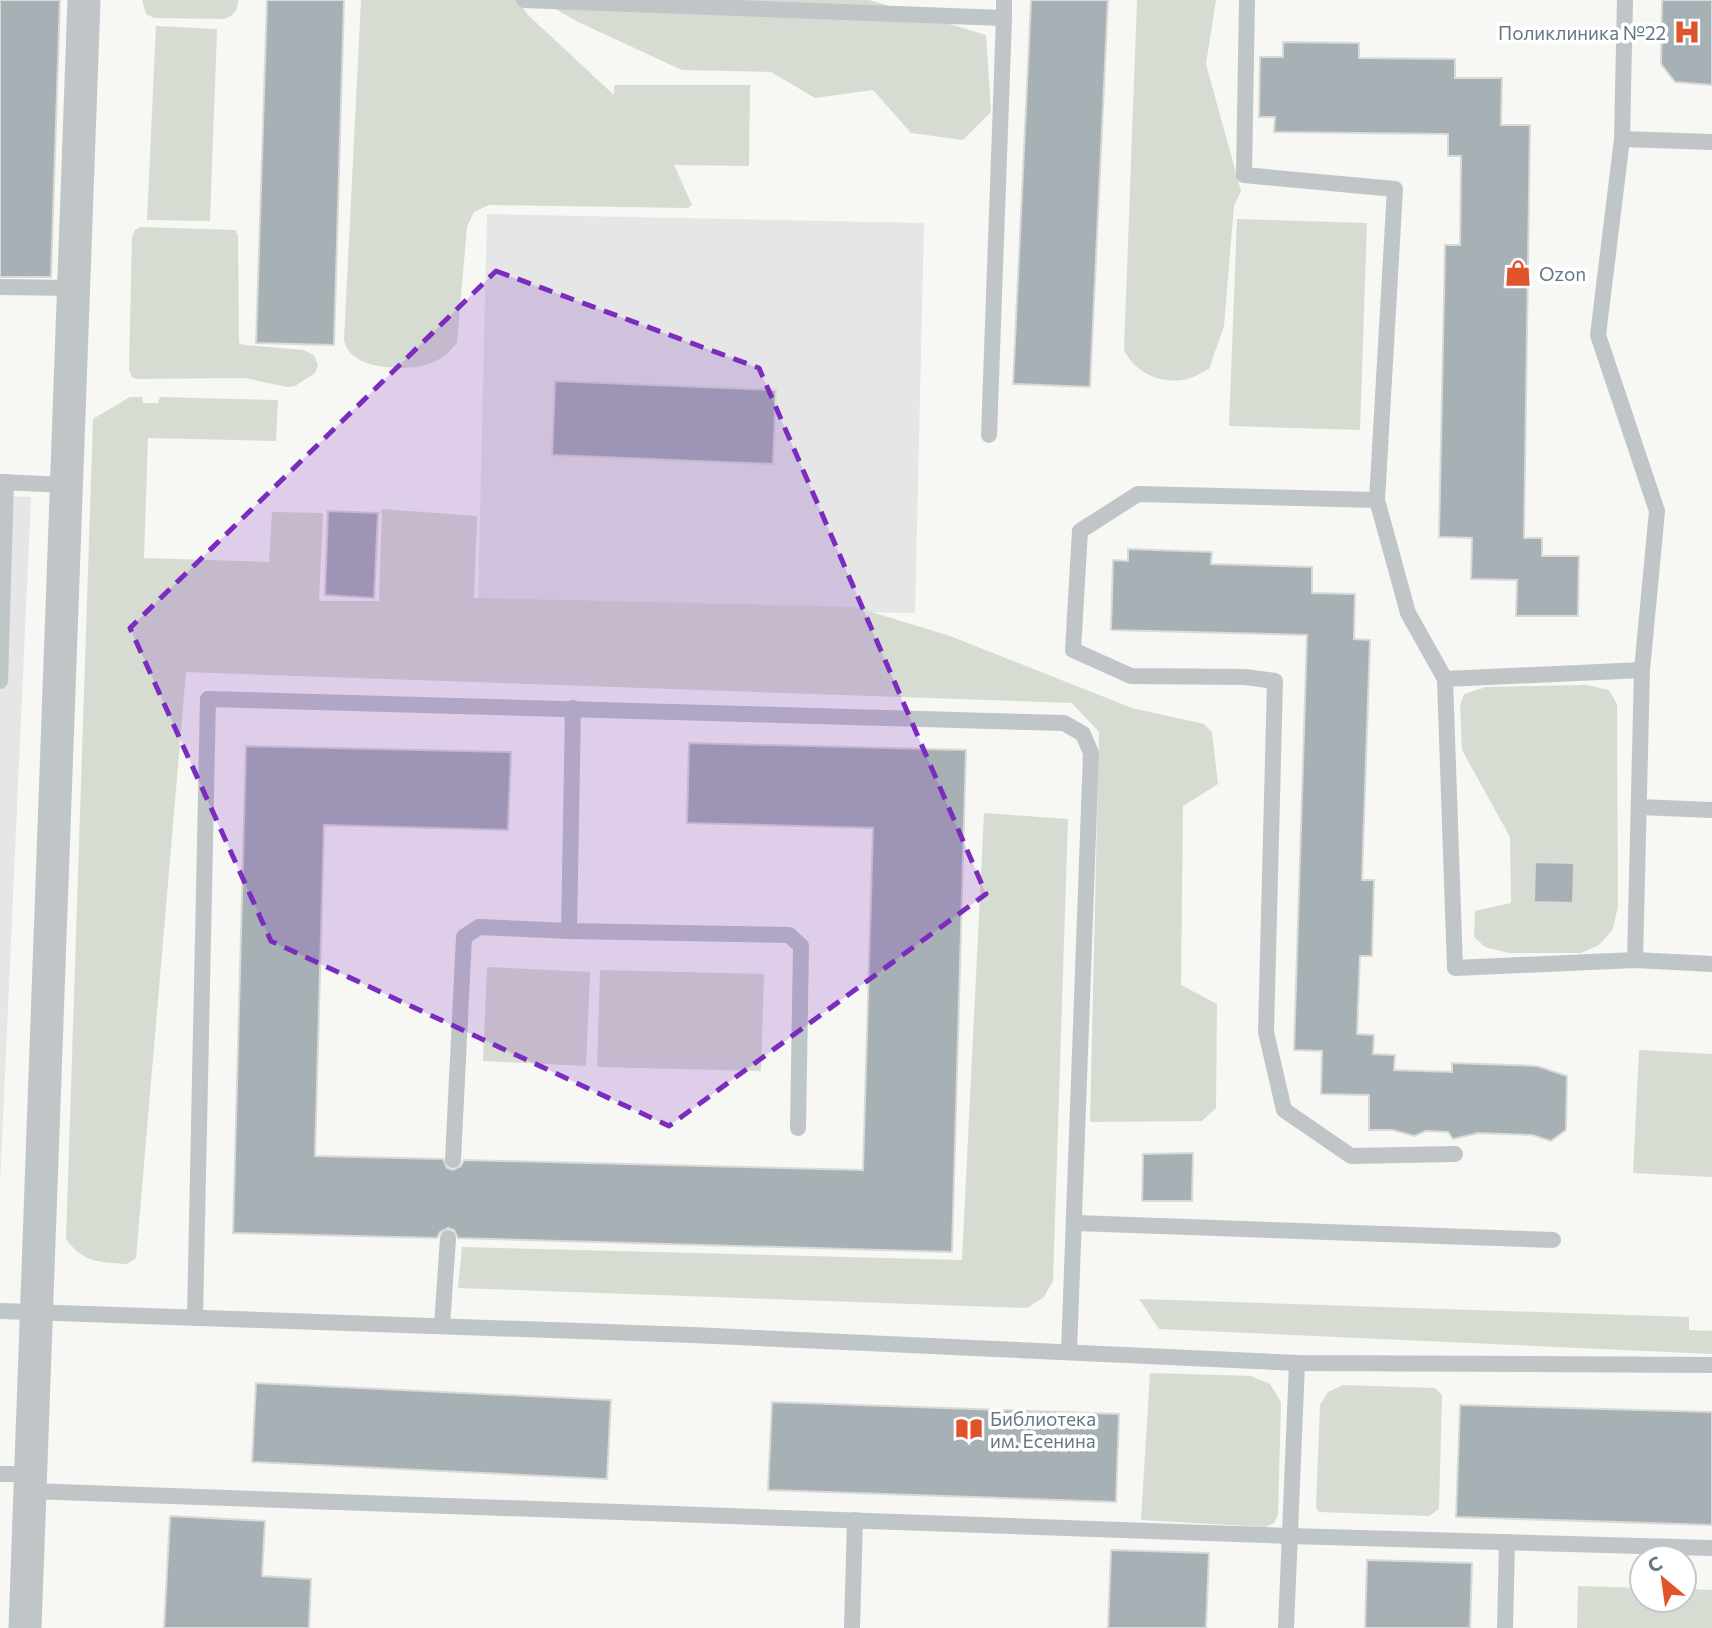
<svg xmlns="http://www.w3.org/2000/svg" width="1712" height="1628" viewBox="0 0 1712 1628" font-family="Commissioner,sans-serif">
	<style>
		.built { fill: #e5e6e5 }
		.green { fill: #d7dcd3 }
		.building { fill: #a7b0b5; stroke: #d9d9d7; stroke-width: 2 }
		.lines { fill: none; stroke-linecap: round; stroke-linejoin: round }
		.service { stroke: #c0c5c8; stroke-width: 16 }
		.minor { stroke: #c0c5c8; stroke-width: 33 }
		.marked { fill: #7b2cbf; fill-opacity: 0.2; stroke: #7b2cbf; stroke-width: 5; stroke-dasharray: 14 9; stroke-linejoin: round }
		.labels { text-anchor: middle; dominant-baseline: central; stroke-width: 7; stroke-linejoin: round; paint-order: stroke }
		.poi-label { font-size: 19px; fill: #667885; stroke: #fff; text-anchor: start }
	</style>
	<rect width="100%" height="100%" fill="#f7f7f4"/>
	<!-- built -->
	<g class="built">
		<path d="M 487,214 L 924,223 L 915,613 L 478,605 Z"/>
		<path d="M 0,496 L 31,497 L 0,1184 Z"/>
	</g>
	<!-- green -->
	<g class="green">
		<path d="M 142,0 L 238,0 C 238,11 234,15 224,19 L 154,18 L 146,14 Z"/>
		<path d="M 361,0 L 517,0 L 528,15 L 614,95 L 614,85 L 750,85 L 749,166 L 674,165 L 692,205 L 688,208 L 489,205 L 474,212 L 467,227 L 457,343 C 451,350 444,357 436,361 C 416,372 362,371 348,350 C 346,347 345,343 344,340 Z"/>
		<path d="M 540,0 L 869,0 L 986,35 L 991,112 L 963,140 L 911,133 L 873,90 L 815,98 L 771,72 L 682,70 L 578,22 Z"/>
		<path d="M 1137,0 L 1216,0 L 1206,64 L 1241,191 L 1234,206 L 1224,326 L 1209,369 C 1202,372 1195,377 1187,379 C 1162,385 1135,373 1124,350 Z"/>
		<path d="M 156,26 L 217,29 L 210,221 L 147,220 Z"/>
		<path d="M 1237,219 L 1367,223 L 1360,430 L 1229,426 Z"/>
		<path d="M 141,227 L 235,230 L 238,235 L 239,343 L 244,345 L 303,350 L 314,355 L 318,365 L 315,373 L 295,386 L 287,387 L 245,378 L 137,379 L 132,377 L 129,370 L 132,237 L 135,230 Z"/>
		<path d="M 130,397 L 142,397 L 143,403 L 158,403 L 160,397 L 278,400 L 276,441 L 148,438 L 144,558 L 269,562 L 272,512 L 323,513 L 319,601 L 379,601 L 382,509 L 477,516 L 474,598 L 855,607 L 950,636 L 1132,708 L 1204,724 L 1212,732 L 1218,784 L 1183,806 L 1181,985 L 1217,1004 L 1216,1108 L 1202,1121 L 1090,1122 L 1099,732 L 1072,703 L 186,672 L 136,1258 L 127,1264 C 98,1262 84,1263 66,1239 L 93,419 Z"/>
		<path d="M 1586,685 L 1609,690 L 1617,704 L 1618,906 L 1613,929 L 1599,945 L 1581,953 L 1509,953 L 1485,947 L 1474,937 L 1475,911 L 1511,903 L 1510,837 L 1462,750 L 1460,705 L 1464,694 L 1486,687 Z"/>
		<path d="M 984,813 L 1068,819 L 1053,1281 L 1044,1297 L 1027,1308 L 458,1288 L 462,1247 L 962,1260 Z"/>
		<path d="M 487,967 L 590,972 L 586,1066 L 483,1061 Z"/>
		<path d="M 600,970 L 764,974 L 761,1071 L 597,1067 Z"/>
		<path d="M 1639,1050 L 1712,1054 L 1712,1177 L 1633,1173 Z"/>
		<path d="M 1139,1299 L 1689,1317 L 1689,1330 L 1712,1331 L 1712,1354 L 1159,1329 Z"/>
		<path d="M 1150,1373 L 1251,1376 L 1270,1384 L 1281,1402 L 1278,1515 L 1274,1523 L 1265,1527 L 1141,1520 Z"/>
		<path d="M 1343,1385 L 1435,1388 L 1442,1395 L 1439,1509 L 1429,1516 L 1319,1512 L 1316,1507 L 1320,1405 L 1328,1392 Z"/>
		<path d="M 1578,1586 L 1642,1588 L 1642,1600 L 1684,1600 L 1684,1589 L 1712,1590 L 1712,1628 L 1577,1628 Z"/>
	</g>
	<!-- building -->
	<g class="building">
		<path d="M 0,0 L 60,0 L 51,277 L 0,277 Z"/>
		<path d="M 267,0 L 344,0 L 334,345 L 256,343 Z"/>
		<path d="M 1031,0 L 1108,0 L 1090,387 L 1013,384 Z"/>
		<path d="M 1662,0 L 1712,0 L 1712,85 L 1675,82 L 1661,64 Z"/>
		<path d="M 1283,42 L 1359,43 L 1359,58 L 1455,59 L 1455,78 L 1502,78 L 1501,125 L 1530,125 L 1524,538 L 1542,538 L 1542,556 L 1579,556 L 1578,616 L 1516,616 L 1517,580 L 1471,579 L 1472,538 L 1439,537 L 1445,245 L 1460,245 L 1461,156 L 1448,156 L 1448,134 L 1274,132 L 1275,117 L 1259,117 L 1260,57 L 1283,57 Z"/>
		<path d="M 555,381 L 776,390 L 773,464 L 552,455 Z"/>
		<path d="M 328,511 L 378,513 L 374,598 L 325,595 Z"/>
		<path d="M 1128,549 L 1212,552 L 1211,564 L 1312,567 L 1312,593 L 1355,594 L 1354,639 L 1370,640 L 1362,880 L 1374,880 L 1372,956 L 1360,956 L 1357,1034 L 1374,1035 L 1373,1054 L 1395,1055 L 1394,1070 L 1452,1072 L 1452,1063 L 1537,1066 L 1567,1076 L 1566,1130 L 1551,1141 L 1532,1135 L 1478,1133 L 1453,1139 L 1448,1132 L 1426,1131 L 1414,1136 L 1393,1130 L 1369,1130 L 1369,1095 L 1321,1094 L 1322,1051 L 1294,1050 L 1307,635 L 1111,630 L 1113,560 L 1128,561 Z"/>
		<path d="M 689,743 L 966,750 L 952,1252 L 458,1238 L 454,1230 L 448,1228 L 440,1232 L 437,1238 L 233,1233 L 246,746 L 511,752 L 508,830 L 324,825 L 315,1156 L 443,1159 L 447,1168 L 453,1170 L 461,1166 L 464,1160 L 863,1170 L 873,828 L 687,823 Z"/>
		<path d="M 1535,862 L 1574,863 L 1573,903 L 1534,902 Z"/>
		<path d="M 1193,1153 L 1192,1201 L 1142,1201 L 1143,1154 Z"/>
		<path d="M 256,1383 L 611,1400 L 607,1479 L 252,1462 Z"/>
		<path d="M 772,1402 L 1119,1414 L 1116,1502 L 768,1490 Z"/>
		<path d="M 1460,1405 L 1712,1412 L 1712,1525 L 1456,1517 Z"/>
		<path d="M 170,1516 L 265,1521 L 262,1576 L 311,1579 L 309,1628 L 164,1628 Z"/>
		<path d="M 1111,1550 L 1209,1553 L 1206,1628 L 1108,1628 Z"/>
		<path d="M 1367,1560 L 1472,1563 L 1470,1628 L 1365,1628 Z"/>
	</g>
	<g class="lines">
		<!-- service -->
		<g class="service">
			<path d="M 524,0 L 1004,18 L 989,435"/>
			<path d="M 1247,0 L 1244,175 L 1395,189 L 1377,500 L 1408,613 L 1445,679"/>
			<path d="M 1625,0 L 1622,139 L 1598,335 L 1657,511 L 1642,670 L 1635,960"/>
			<path d="M 1004,18 L 1004,0"/>
			<path d="M 1622,139 L 1712,142"/>
			<path d="M 0,287 L 73,288"/>
			<path d="M 0,482 L 66,485"/>
			<path d="M 1377,500 L 1138,494 L 1080,531 L 1073,650 L 1131,676 L 1245,677 L 1275,681 L 1266,1032 L 1284,1110 L 1351,1156 L 1455,1154"/>
			<path d="M 1642,670 L 1445,679 L 1455,968 L 1635,960 L 1712,964"/>
			<path d="M 0,681 L 6,482"/>
			<path d="M 1639,807 L 1712,810"/>
			<path d="M 569,931 L 573,708"/>
			<path d="M 453,1160 L 464,937 L 479,927 L 569,931 L 789,935 L 801,946 L 798,1128"/>
			<path d="M 1076,1223 L 1553,1240"/>
			<path d="M 0,1311 L 692,1335 L 1297,1363 L 1712,1365"/>
			<path d="M 195,1318 L 208,699 L 1064,723 L 1083,734 L 1091,753 L 1069,1352"/>
			<path d="M 442,1326 L 448,1238"/>
			<path d="M 0,1474 L 31,1474"/>
			<path d="M 30,1491 L 1290,1536 L 1712,1548"/>
			<path d="M 852,1628 L 855,1520"/>
			<path d="M 1286,1628 L 1297,1363"/>
			<path d="M 1505,1628 L 1507,1542"/>
		</g>
		<!-- minor -->
		<path class="minor" d="M 25,1628 L 84,0"/>
	</g>
	<!-- marked area -->
	<path class="marked" d="M 496,271 L 759,368 L 986,894 L 669,1126 L 271,941 L 130,628 Z"/>
	<!-- icons -->
	<defs>
		<symbol id="hospital-bare" viewBox="-9 -9 18 18"><path d="M-5-5h3v3.5h4V-5h3V5h-3V1.5h-4V5h-3Z" fill="#e1532a" stroke="#fff" stroke-width="2.5" paint-order="stroke"/></symbol>
		<symbol id="shop-bare" viewBox="-9 -9 18 18"><path d="M-5-2.5h2.3a2.7 3.5 0 0 1 5.4 0H5L5.5 6h-11ZM-1.5-2.5h3a1.5 2.3 0 0 0-3 0Z" fill="#e1532a" stroke="#fff" stroke-width="2.5" paint-order="stroke"/></symbol>
		<symbol id="library-bare" viewBox="-9 -9 18 18"><path d="M-6-4Q-3-5.5-.7-3.5V5Q-3 3-6 4ZM6-4Q3-5.5 .7-3.5V5Q3 3 6 4Z" fill="#e1532a" stroke="#fff" stroke-width="2.5" paint-order="stroke"/></symbol>
	</defs>
	<g fill-rule="evenodd">
		<use href="#hospital-bare" x="1668" y="13" width="38" height="38"/>
		<use href="#shop-bare" x="1499" y="254" width="38" height="38"/>
		<use href="#library-bare" x="950" y="1410" width="38" height="38"/>
	</g>
	<g class="labels">
		<!-- poi labels -->
		<g class="poi-label">
			<text x="1666" y="32" text-anchor="end">Поликлиника №22</text>
			<text x="1539" y="273">Ozon</text>
			<text x="990" y="1418">Библиотека<tspan x="990" dy="22">им. Есенина</tspan></text>
		</g>
	</g>
	<!-- north arrow -->
	<g transform="translate(1663 1579) rotate(331)"><circle r="33" fill="#ffffff" stroke="#c2c9ce" stroke-width="2"/>
	<path d="M0-5L12 26L0 18L-12 26Z" fill="#e1532a"/>
	<text y="-10" font-size="19" font-weight="bold" text-anchor="middle" fill="#667885">С</text>
	</g>
</svg>
